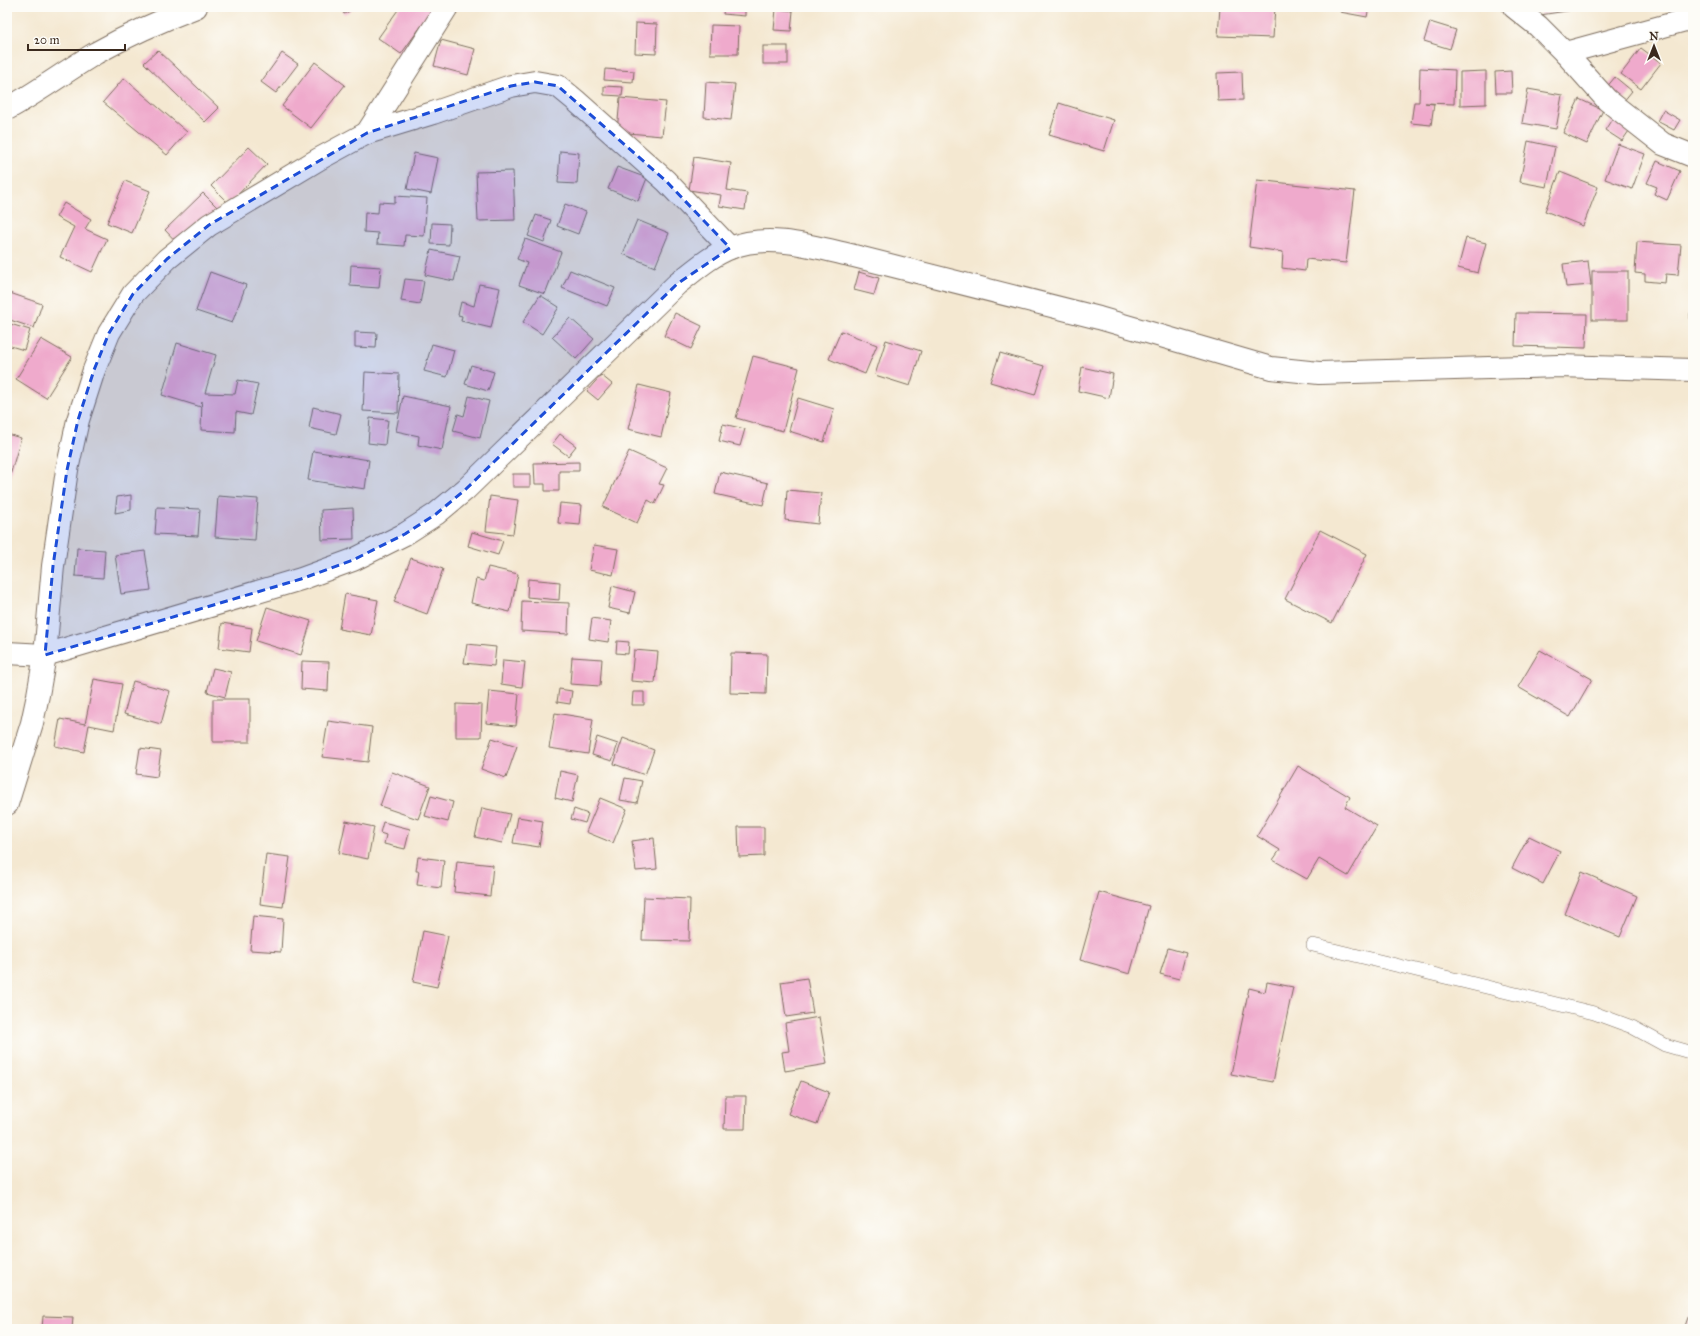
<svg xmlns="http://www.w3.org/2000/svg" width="1700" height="1336" viewBox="0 0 1700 1336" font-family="'IM FELL Great Primer',serif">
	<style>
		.building { fill: #efaacc }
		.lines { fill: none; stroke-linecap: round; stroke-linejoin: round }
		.service-casing { stroke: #7c6c5d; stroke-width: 14 }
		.minor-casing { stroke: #7c6c5d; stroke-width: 24 }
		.service { stroke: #fff; stroke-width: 13 }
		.minor { stroke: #fff; stroke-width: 22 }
		.marked { fill: #1d4ed8; fill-opacity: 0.2; stroke: #1d4ed8; stroke-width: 3; stroke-dasharray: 8 5; stroke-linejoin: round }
	</style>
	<rect width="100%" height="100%" fill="#fdfcf7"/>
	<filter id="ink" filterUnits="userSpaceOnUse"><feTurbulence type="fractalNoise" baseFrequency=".025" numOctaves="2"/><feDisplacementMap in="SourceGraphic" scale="8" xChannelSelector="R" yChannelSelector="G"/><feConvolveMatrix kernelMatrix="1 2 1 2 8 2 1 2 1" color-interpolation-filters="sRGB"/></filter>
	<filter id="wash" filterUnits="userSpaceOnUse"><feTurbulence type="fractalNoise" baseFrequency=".012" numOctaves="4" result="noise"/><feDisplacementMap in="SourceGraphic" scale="16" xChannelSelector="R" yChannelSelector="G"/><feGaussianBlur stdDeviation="0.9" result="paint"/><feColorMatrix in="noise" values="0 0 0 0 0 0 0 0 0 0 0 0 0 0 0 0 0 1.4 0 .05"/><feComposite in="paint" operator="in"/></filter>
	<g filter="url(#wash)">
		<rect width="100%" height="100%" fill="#f4e8d1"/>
		<g id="blocks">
			<!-- building -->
			<g class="building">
				<path d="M 340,7 L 357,7 L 344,14 Z"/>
				<path d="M 400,7 L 435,7 L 401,54 L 378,38 Z"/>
				<path d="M 724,7 L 745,7 L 745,16 L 723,14 Z"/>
				<path d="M 1220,7 L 1275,7 L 1273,38 L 1218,36 Z"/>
				<path d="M 1341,7 L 1369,7 L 1367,17 L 1340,12 Z"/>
				<path d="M 1539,7 L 1573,7 L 1573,10 L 1540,15 Z"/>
				<path d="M 776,9 L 793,11 L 791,31 L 774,30 Z"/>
				<path d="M 1430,22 L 1456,30 L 1450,49 L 1424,41 Z"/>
				<path d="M 636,23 L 657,24 L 656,54 L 635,53 Z"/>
				<path d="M 711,25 L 739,26 L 738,54 L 710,54 Z"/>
				<path d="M 441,40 L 475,49 L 468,75 L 434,66 Z"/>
				<rect x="763" y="46" width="25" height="18"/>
				<path d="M 1641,48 L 1661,63 L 1641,89 L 1621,74 Z"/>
				<path d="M 158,50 L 219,108 L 205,122 L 144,63 Z"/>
				<path d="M 282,53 L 298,64 L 276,93 L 261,82 Z"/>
				<path d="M 315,62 L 345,85 L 311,128 L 282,106 Z"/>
				<path d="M 1420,68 L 1455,70 L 1454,104 L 1425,103 L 1434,104 L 1431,125 L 1411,123 L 1414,102 L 1419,102 Z"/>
				<path d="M 605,69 L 634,71 L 633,82 L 604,80 Z"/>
				<path d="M 1486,71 L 1486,104 L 1460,105 L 1460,72 Z"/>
				<path d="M 1511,71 L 1512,93 L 1496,93 L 1495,72 Z"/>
				<path d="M 1242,72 L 1243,100 L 1218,101 L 1217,73 Z"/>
				<path d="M 1615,77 L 1632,91 L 1623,102 L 1606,88 Z"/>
				<path d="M 124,78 L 187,132 L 167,155 L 103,102 Z"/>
				<path d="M 706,82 L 735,84 L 731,120 L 704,117 Z"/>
				<path d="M 604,86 L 623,87 L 622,96 L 604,95 Z"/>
				<path d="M 1528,89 L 1562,95 L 1556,129 L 1522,123 Z"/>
				<path d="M 620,98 L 666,102 L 662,136 L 617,132 Z"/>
				<path d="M 1579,99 L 1603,110 L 1587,144 L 1563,133 Z"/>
				<path d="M 1059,103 L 1114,120 L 1104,151 L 1049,135 Z"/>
				<path d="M 1663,110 L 1680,120 L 1674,130 L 1657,121 Z"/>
				<path d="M 1614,116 L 1631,128 L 1622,141 L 1605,130 Z"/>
				<path d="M 1528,141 L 1555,147 L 1547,187 L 1520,182 Z"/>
				<path d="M 1618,144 L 1645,154 L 1632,189 L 1605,179 Z"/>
				<path d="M 249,147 L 267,164 L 229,204 L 211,186 Z"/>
				<path d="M 560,151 L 579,153 L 577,184 L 558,183 Z"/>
				<path d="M 414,153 L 438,158 L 431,194 L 407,189 Z"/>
				<path d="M 694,157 L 731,163 L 727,190 L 747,193 L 745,210 L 719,206 L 721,195 L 689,190 Z"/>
				<path d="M 1657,161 L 1680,171 L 1667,200 L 1654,194 L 1657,187 L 1647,183 Z"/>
				<path d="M 617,167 L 647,178 L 638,201 L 608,189 Z"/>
				<path d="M 513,171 L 515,220 L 478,221 L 476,172 Z"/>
				<path d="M 1560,172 L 1598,187 L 1583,226 L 1545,211 Z"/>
				<path d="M 1257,180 L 1355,191 L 1346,263 L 1306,259 L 1305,271 L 1282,268 L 1283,252 L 1249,247 Z"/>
				<path d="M 125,181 L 150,191 L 132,233 L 107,223 Z"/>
				<path d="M 203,193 L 221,211 L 182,248 L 165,230 Z"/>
				<path d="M 395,196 L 427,198 L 424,236 L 405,235 L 404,246 L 377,244 L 378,233 L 364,232 L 365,212 L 378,213 L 379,202 L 395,203 Z"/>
				<path d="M 64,203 L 91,219 L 85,229 L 107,239 L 92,272 L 60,257 L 74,227 L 56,217 Z"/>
				<path d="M 565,204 L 586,212 L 578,234 L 557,226 Z"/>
				<path d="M 536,215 L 551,220 L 544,242 L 528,236 Z"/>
				<path d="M 637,220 L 669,233 L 655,267 L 623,254 Z"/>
				<path d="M 432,223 L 450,224 L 449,245 L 431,244 Z"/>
				<path d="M 1466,238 L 1486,243 L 1478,273 L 1458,268 Z"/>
				<path d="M 525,239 L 561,252 L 545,294 L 519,285 L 527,263 L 517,259 Z"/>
				<path d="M 1637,242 L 1681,245 L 1678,275 L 1666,274 L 1665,283 L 1645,281 L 1645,274 L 1635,273 Z"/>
				<path d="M 431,250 L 460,256 L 454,281 L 425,275 Z"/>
				<path d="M 1588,261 L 1591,285 L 1566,287 L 1563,264 Z"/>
				<path d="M 351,265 L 381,267 L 379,288 L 350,286 Z"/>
				<path d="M 570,270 L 615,288 L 607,306 L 562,288 Z"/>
				<rect x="1592" y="271" width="36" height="49"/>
				<path d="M 210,272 L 246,285 L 232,323 L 196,311 Z"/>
				<path d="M 859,272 L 879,278 L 874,295 L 854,290 Z"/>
				<path d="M 405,279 L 424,281 L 420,304 L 401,301 Z"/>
				<path d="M 479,284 L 500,288 L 491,328 L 461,321 L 462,316 L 458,315 L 461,302 L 474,306 Z"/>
				<path d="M 7,292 L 42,304 L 34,328 L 7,319 Z"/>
				<path d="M 540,295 L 559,307 L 542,334 L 523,322 Z"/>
				<path d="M 675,313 L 702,326 L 691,349 L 664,336 Z"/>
				<path d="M 1516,313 L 1587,314 L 1586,348 L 1515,346 Z"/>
				<path d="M 1690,313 L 1693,313 L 1693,349 L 1691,349 Z"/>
				<path d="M 570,318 L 594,339 L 576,359 L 552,337 Z"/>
				<path d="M 7,323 L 30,330 L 24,350 L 7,345 Z"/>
				<path d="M 841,331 L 877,345 L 865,374 L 829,359 Z"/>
				<path d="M 355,332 L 377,333 L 376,348 L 355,347 Z"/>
				<path d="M 41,339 L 72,357 L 46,398 L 16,379 Z"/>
				<path d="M 886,340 L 921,351 L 910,386 L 875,375 Z"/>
				<path d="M 177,343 L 216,355 L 205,393 L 235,394 L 238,380 L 258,384 L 251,415 L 236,412 L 235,432 L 201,430 L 202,401 L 201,407 L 162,395 Z"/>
				<path d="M 432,344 L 454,350 L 447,377 L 424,371 Z"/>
				<path d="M 1000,353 L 1044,366 L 1035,395 L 990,382 Z"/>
				<path d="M 753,356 L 799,368 L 783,431 L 736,418 Z"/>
				<path d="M 471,365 L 494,372 L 488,391 L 465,384 Z"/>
				<path d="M 1082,367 L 1113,374 L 1109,398 L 1078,391 Z"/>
				<path d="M 365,372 L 399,374 L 398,413 L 363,411 Z"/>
				<path d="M 601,375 L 612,384 L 598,400 L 587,391 Z"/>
				<path d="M 639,385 L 671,393 L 661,437 L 628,429 Z"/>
				<path d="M 403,396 L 451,406 L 442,450 L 418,445 L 419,436 L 396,431 Z"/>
				<path d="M 469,396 L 489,401 L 480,438 L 453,431 L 458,414 L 464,416 Z"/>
				<path d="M 798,398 L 834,409 L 824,442 L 789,431 Z"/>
				<path d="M 313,407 L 341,414 L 336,434 L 309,428 Z"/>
				<path d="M 370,418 L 388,420 L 385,445 L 368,443 Z"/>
				<path d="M 723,424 L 745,429 L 740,446 L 719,441 Z"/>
				<path d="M 7,434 L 21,438 L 7,486 Z"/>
				<path d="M 560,434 L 576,446 L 568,456 L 552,444 Z"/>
				<path d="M 313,451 L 369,460 L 365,489 L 308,480 Z"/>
				<path d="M 629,451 L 667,468 L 659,484 L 664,485 L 655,504 L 648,500 L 637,523 L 603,507 Z"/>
				<path d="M 579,462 L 579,471 L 559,471 L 559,491 L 545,491 L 545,484 L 535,484 L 534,463 Z"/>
				<path d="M 720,472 L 768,483 L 763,505 L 715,494 Z"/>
				<rect x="513" y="474" width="17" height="13"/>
				<path d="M 787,490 L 821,493 L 818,524 L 785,520 Z"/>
				<path d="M 131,495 L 131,510 L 115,513 L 117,497 Z"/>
				<path d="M 218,496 L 258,499 L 255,540 L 215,537 Z"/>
				<path d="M 490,496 L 518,500 L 513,534 L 486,531 Z"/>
				<path d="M 560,503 L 582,505 L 580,525 L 558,523 Z"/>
				<path d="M 157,507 L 200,509 L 198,536 L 155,534 Z"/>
				<path d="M 353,508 L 354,539 L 322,540 L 321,510 Z"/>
				<path d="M 1320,530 L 1367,554 L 1332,623 L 1285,599 Z"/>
				<path d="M 472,532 L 503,541 L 498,555 L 468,546 Z"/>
				<path d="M 594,545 L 618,549 L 613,575 L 589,570 Z"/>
				<path d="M 77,548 L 105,550 L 103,578 L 75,576 Z"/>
				<path d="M 145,551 L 151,590 L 121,594 L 115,555 Z"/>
				<path d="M 411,558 L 443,569 L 427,614 L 394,602 Z"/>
				<path d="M 488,567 L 518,574 L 510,612 L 471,603 L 476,579 L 484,581 Z"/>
				<path d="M 528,579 L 560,582 L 559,600 L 527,597 Z"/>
				<path d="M 612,586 L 635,592 L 630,613 L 608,608 Z"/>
				<path d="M 345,594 L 378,600 L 371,635 L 339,629 Z"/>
				<path d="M 522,601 L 569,603 L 568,634 L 521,631 Z"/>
				<path d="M 267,607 L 311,621 L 301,655 L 256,641 Z"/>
				<path d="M 592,618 L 611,621 L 608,642 L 589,639 Z"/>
				<path d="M 222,623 L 252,628 L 249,652 L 219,648 Z"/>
				<path d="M 617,641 L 629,642 L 628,654 L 616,653 Z"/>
				<path d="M 467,644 L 496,647 L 494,666 L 464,663 Z"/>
				<path d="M 634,650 L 658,652 L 655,683 L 631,681 Z"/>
				<path d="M 1540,650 L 1592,679 L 1570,717 L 1518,687 Z"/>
				<path d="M 731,653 L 767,654 L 766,694 L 730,693 Z"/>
				<path d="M 572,657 L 602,659 L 600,686 L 570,684 Z"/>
				<path d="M 503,660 L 525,662 L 522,687 L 501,684 Z"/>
				<path d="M 302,661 L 329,662 L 328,691 L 301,689 Z"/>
				<path d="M 213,668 L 231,672 L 225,697 L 207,692 Z"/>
				<path d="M 94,679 L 122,684 L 114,730 L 89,725 L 84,752 L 55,746 L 60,719 L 85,724 Z"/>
				<path d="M 133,681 L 170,691 L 161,724 L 124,714 Z"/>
				<path d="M 559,689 L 572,691 L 570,704 L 557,702 Z"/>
				<path d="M 489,691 L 519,694 L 516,726 L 486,723 Z"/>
				<path d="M 633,692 L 644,692 L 644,705 L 632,705 Z"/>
				<rect x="213" y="699" width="37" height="43"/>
				<path d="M 456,704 L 482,705 L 481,737 L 456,737 Z"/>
				<path d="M 555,713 L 593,719 L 588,754 L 549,748 Z"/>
				<path d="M 328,721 L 372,727 L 368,762 L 322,757 Z"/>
				<path d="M 597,737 L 618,744 L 612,761 L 592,755 Z"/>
				<path d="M 492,738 L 517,746 L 506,778 L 481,769 Z"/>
				<path d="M 623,738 L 654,750 L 645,775 L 614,764 Z"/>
				<path d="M 140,748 L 161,751 L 157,777 L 136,774 Z"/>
				<path d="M 1298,766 L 1350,797 L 1345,807 L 1377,826 L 1348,876 L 1319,859 L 1307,879 L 1273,860 L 1280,850 L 1257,836 Z"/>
				<path d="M 560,771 L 578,775 L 572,802 L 555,798 Z"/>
				<path d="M 392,772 L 430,786 L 418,819 L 380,806 Z"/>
				<path d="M 625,778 L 642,781 L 637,803 L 620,800 Z"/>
				<path d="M 431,796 L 453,802 L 448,822 L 425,816 Z"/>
				<path d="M 600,798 L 627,809 L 613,843 L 586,832 Z"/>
				<path d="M 482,808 L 510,814 L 502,843 L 475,837 Z"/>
				<path d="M 574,809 L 588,814 L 585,823 L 571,819 Z"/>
				<path d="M 518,817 L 543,821 L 539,847 L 513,843 Z"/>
				<path d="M 346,821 L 374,827 L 368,859 L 339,853 Z"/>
				<path d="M 383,822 L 410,829 L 405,849 L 384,844 L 386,835 L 380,833 Z"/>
				<path d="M 738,827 L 764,827 L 764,856 L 739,857 Z"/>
				<path d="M 1529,836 L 1560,851 L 1543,884 L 1512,868 Z"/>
				<path d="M 654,838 L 657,869 L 636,871 L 632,841 Z"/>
				<path d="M 266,854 L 290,857 L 283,907 L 260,904 Z"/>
				<path d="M 418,857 L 444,860 L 441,888 L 417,885 L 419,871 L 416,871 Z"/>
				<path d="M 457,861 L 493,865 L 490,896 L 454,892 Z"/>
				<path d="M 1582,872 L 1637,896 L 1620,937 L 1565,914 Z"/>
				<path d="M 1099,892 L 1149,906 L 1130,974 L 1080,960 Z"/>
				<path d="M 644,897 L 690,899 L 689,941 L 642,940 Z"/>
				<path d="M 253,916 L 283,919 L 281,952 L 250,950 Z"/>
				<path d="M 423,931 L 448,936 L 437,987 L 413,982 Z"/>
				<path d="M 1168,948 L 1186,953 L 1179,979 L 1160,974 Z"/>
				<path d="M 807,978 L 813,1013 L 786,1017 L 781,982 Z"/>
				<path d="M 1267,982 L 1293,987 L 1273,1082 L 1231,1074 L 1249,988 L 1265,992 Z"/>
				<path d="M 819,1017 L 827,1064 L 785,1071 L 782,1052 L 789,1051 L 785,1023 Z"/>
				<path d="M 801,1081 L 829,1092 L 817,1124 L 788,1114 Z"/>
				<path d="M 725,1096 L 746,1096 L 745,1129 L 724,1129 Z"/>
				<path d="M 1693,1306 L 1693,1329 L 1685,1329 Z"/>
				<path d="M 43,1316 L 73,1317 L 72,1329 L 42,1329 Z"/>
			</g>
		</g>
	</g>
	<g filter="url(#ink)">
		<use href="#blocks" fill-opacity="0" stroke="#7c6c5d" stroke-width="1"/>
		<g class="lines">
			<defs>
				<path id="service" d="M 1313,945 L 1594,1013 L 1632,1027 L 1665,1045 L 1693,1053"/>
				<g id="minor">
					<path d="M 1514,7 L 1538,26 L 1565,53 L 1607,100 L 1663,144 L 1693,156"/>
					<path d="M 1565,53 L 1693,18"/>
					<path d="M 7,109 C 38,92 66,71 96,53 C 128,35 162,20 196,7"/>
					<path d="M 367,133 L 447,7"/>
					<path d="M 7,653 L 45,655 L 301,579 L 353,560 L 405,534 L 436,514 L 466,489 L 677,284 C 694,271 710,256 730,248 C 768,232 815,247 854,256 L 1099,318 L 1271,368 L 1319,373 L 1559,366 L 1693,370"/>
					<path d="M 7,804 L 32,723 L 38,695 L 45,655 L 53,566 L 67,470 L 78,420 L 94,370 L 109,333 L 133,294 L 167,259 L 209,225 L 319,159 L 367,133 L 433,113 L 511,86 L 535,82 L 558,86 L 575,100 L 666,181 L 730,248"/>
				</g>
			</defs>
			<!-- service casing -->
			<use href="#service" class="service-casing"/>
			<!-- minor casing -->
			<use href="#minor" class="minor-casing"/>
			<!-- service -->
			<use href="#service" class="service"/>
			<!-- minor -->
			<use href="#minor" class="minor"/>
		</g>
	</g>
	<!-- marked area -->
	<path class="marked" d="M 535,82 L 558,86 L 666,181 L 730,248 L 677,284 L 466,489 L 436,514 L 405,534 L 353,560 L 301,579 L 45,655 L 53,566 L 67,470 L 78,420 L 94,370 L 109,333 L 133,294 L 167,259 L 209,225 L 367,133 L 511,86 Z"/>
	<!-- margin -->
	<rect width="1700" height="1336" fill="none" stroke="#fdfcf7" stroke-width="24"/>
	<!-- north arrow -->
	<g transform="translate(1654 46)" stroke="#fdfcf7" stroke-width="3" paint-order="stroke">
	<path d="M0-3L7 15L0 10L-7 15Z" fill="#3b2a1e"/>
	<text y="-6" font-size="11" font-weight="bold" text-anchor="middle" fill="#3b2a1e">N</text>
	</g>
	<!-- scale -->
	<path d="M28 44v6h97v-6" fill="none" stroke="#3b2a1e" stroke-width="2"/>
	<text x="34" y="44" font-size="12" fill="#3b2a1e" stroke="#fdfcf7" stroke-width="3" paint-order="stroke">20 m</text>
</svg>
